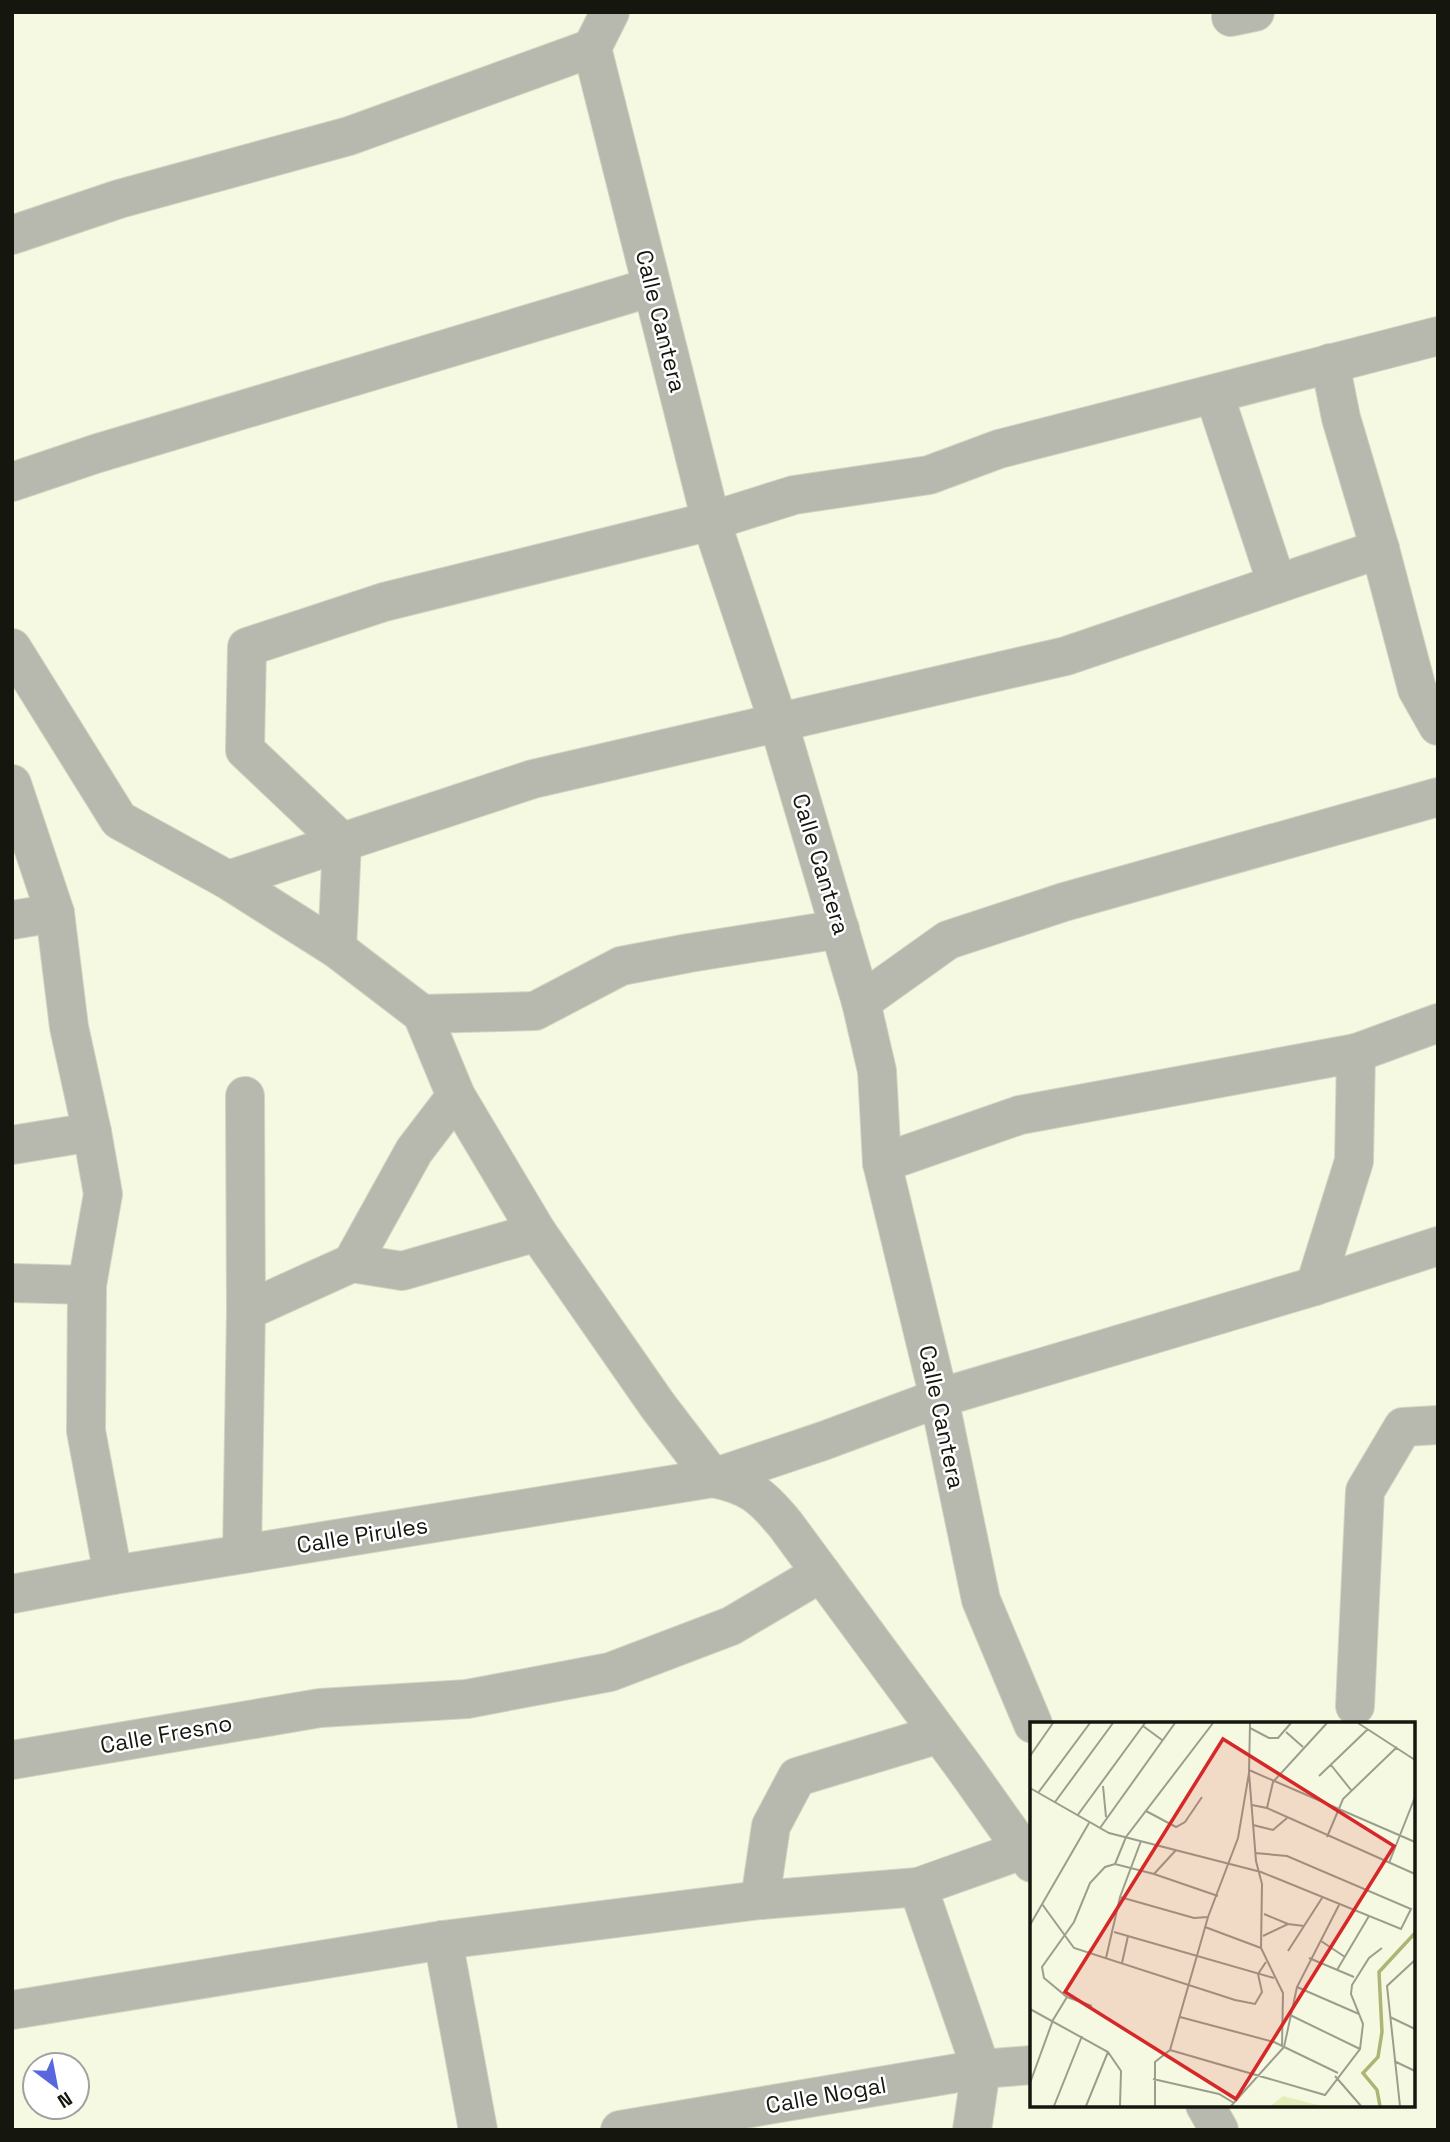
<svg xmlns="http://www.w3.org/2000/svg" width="1450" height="2142" viewBox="0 0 1450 2142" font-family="'Space Grotesk',sans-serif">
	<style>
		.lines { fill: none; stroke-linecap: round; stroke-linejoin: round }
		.minor-casing { stroke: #d2d5c0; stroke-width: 40 }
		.minor { stroke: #b7b8ae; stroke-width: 38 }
		.labels { text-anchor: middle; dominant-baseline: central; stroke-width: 5; stroke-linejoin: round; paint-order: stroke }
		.street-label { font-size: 23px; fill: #15160e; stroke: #fff }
		.inset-river { fill: none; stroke: #aeb476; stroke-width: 3.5 }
		.inset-road { fill: none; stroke: #9c9e8d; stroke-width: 2 }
		.view { fill: #d62828; fill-opacity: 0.15; stroke: #d62828; stroke-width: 3.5 }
		.inset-edge { fill: none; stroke: #15160e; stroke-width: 3.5 }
	</style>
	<rect width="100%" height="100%" fill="#f6f9e2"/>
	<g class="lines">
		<defs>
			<g id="minor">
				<path d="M 610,12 L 592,48 L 711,521 L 778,721 L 861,1002 L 877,1071 L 882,1163 L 939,1398 L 981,1600 L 1033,1724"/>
				<path d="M 1231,17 L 1255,12"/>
				<path d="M 12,235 L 119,199 L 349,136 L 592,48"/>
				<path d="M 1330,363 L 1341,418 L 1380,549 L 1417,689 L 1438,726"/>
				<path d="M 1214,394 L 1277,584"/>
				<path d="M 12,482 L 95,454 L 652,287"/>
				<path d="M 12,648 L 119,820 L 228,880 L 337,949 L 422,1014 L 456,1096 L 537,1232 L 658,1406 L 713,1478"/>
				<path d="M 12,784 L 55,913 L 69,1027 L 92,1132 L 103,1194 L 87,1285 L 86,1431 L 113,1575"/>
				<path d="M 228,880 L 533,779 L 1066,656 L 1380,549"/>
				<path d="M 12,920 L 55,913"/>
				<path d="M 337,949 L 342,842 L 245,750 L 247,647 L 384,602 L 711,521 L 794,495 L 929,475 L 999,449 L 1438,336"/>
				<path d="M 861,1002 L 948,940 L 1064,902 L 1438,797"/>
				<path d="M 422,1014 L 535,1011 L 621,966 L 689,953 L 840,929"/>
				<path d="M 12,1145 L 92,1132"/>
				<path d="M 882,1163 L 1020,1115 L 1356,1053 L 1438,1023"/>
				<path d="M 352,1263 L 402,1271 L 537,1232"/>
				<path d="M 12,1283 L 87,1285"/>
				<path d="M 1315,1286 L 1354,1161 L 1356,1053"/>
				<path d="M 246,1311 L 352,1263 L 414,1151 L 456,1096"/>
				<path d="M 713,1478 C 750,1486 761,1495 785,1524 L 964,1767 L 1032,1863"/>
				<path d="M 242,1554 L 246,1311 L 245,1096"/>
				<path d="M 12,1594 L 113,1575 L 713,1478 L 823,1441 L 939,1398 L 1315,1286 L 1438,1246"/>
				<path d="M 1355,1706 L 1365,1491 L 1403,1427 L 1438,1425"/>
				<path d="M 12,1760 L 320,1708 L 467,1699 L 610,1672 L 731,1626 L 821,1573"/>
				<path d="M 760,1900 L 771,1826 L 797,1777 L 939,1734"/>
				<path d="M 443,1940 L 478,2130"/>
				<path d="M 12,2010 L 443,1940 L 760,1900 L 918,1887"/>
				<path d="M 1205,2105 L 1219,2130"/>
				<path d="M 620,2130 L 981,2069 L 1032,2065"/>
				<path d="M 972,2130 L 981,2069 L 918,1887 L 1022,1850"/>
			</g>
		</defs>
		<!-- minor casing -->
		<use href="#minor" class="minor-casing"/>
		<!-- minor -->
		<use href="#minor" class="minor"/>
	</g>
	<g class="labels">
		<!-- street labels -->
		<g class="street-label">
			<text transform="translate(661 321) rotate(76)">Calle Cantera</text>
			<text transform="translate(821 864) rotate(73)">Calle Cantera</text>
			<text transform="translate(942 1417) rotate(78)">Calle Cantera</text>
			<text transform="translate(362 1535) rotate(-9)">Calle Pirules</text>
			<text transform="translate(166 1734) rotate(-10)">Calle Fresno</text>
			<text transform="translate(826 2095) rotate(-10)">Calle Nogal</text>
		</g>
	</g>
	<!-- overview -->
	<g transform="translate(1030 1722)">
		<rect width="385" height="385" fill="#f6f9e2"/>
		<path d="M 253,374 L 292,384 L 241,384 Z" fill="#e6ecba"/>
		<path class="inset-river" d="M 350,384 L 347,368 L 333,351 L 348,335 L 352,310 L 349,250 L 385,211"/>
		<path class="inset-road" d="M 220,1 L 219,51 L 226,139 L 232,162 L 231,226 L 253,271 L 252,324M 328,1 L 385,38M 113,4 L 132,18M 220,6 L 239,16 L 248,16 L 261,1M 256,10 L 273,25M 0,34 L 23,1M 301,43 L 321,68M 219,48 L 385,120M 289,54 L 338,7M 73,64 L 76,95M 0,66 L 79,111 L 231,150 L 371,207 L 381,187 L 257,134 L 225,131M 8,71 L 60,1M 25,80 L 83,1M 222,83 L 237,86 L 243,60 L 297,1M 237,86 L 385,152M 116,89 L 146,105 L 155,100 L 172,75M 47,94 L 115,1M 223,103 L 243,108 L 257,96M 70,106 L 145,1M 297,115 L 313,77 L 367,25M 359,141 L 385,75M 85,142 L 96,115 L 183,1M 124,152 L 146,128M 90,175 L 164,196 L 178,195M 12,182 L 44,226 L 205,278 L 225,282 L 232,270 L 228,252 L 236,240M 234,192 L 258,202M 0,203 L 59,101M 175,205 L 231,226M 84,210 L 244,256M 233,214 L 258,202 L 274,204M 291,219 L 315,235M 258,229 L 292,176M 76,236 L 90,175 L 111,119M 279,236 L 324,255M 92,241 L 98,214M 307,248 L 339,194M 267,265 L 329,292M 62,284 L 37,275 L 14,256 L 12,245 L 44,200 L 60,161 L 75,145 L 85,142 L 124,152 L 188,174M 0,287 L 78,330 L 91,349 L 90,384M 260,293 L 330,327M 150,295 L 244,320 L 308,351M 360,295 L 385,307M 140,328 L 295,373 L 330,327 L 333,302 L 321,272 L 322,263 L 339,236 L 352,226M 364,339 L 385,349M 305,354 L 331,384M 123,357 L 189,372 L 204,381M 0,361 L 23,298 L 37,275M 24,384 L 52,314M 56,384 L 78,330M 125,384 L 125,340 L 140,328 L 178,195 L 208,116 L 219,51M 201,384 L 254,325 L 267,265 L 309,183M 370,384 L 357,264 L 385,238"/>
		<path class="view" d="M 193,17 L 364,124 L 206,377 L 35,270 Z"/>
		<rect width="385" height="385" class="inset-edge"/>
	</g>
	<!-- border -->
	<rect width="1450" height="2142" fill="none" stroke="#15160e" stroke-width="28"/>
	<!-- north arrow -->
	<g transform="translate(56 2086) rotate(148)"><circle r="33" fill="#ffffff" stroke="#a1a29f" stroke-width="2"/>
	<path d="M0-5L12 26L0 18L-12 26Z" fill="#5867dd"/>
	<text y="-10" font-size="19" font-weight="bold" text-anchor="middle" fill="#15160e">N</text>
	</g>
</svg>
